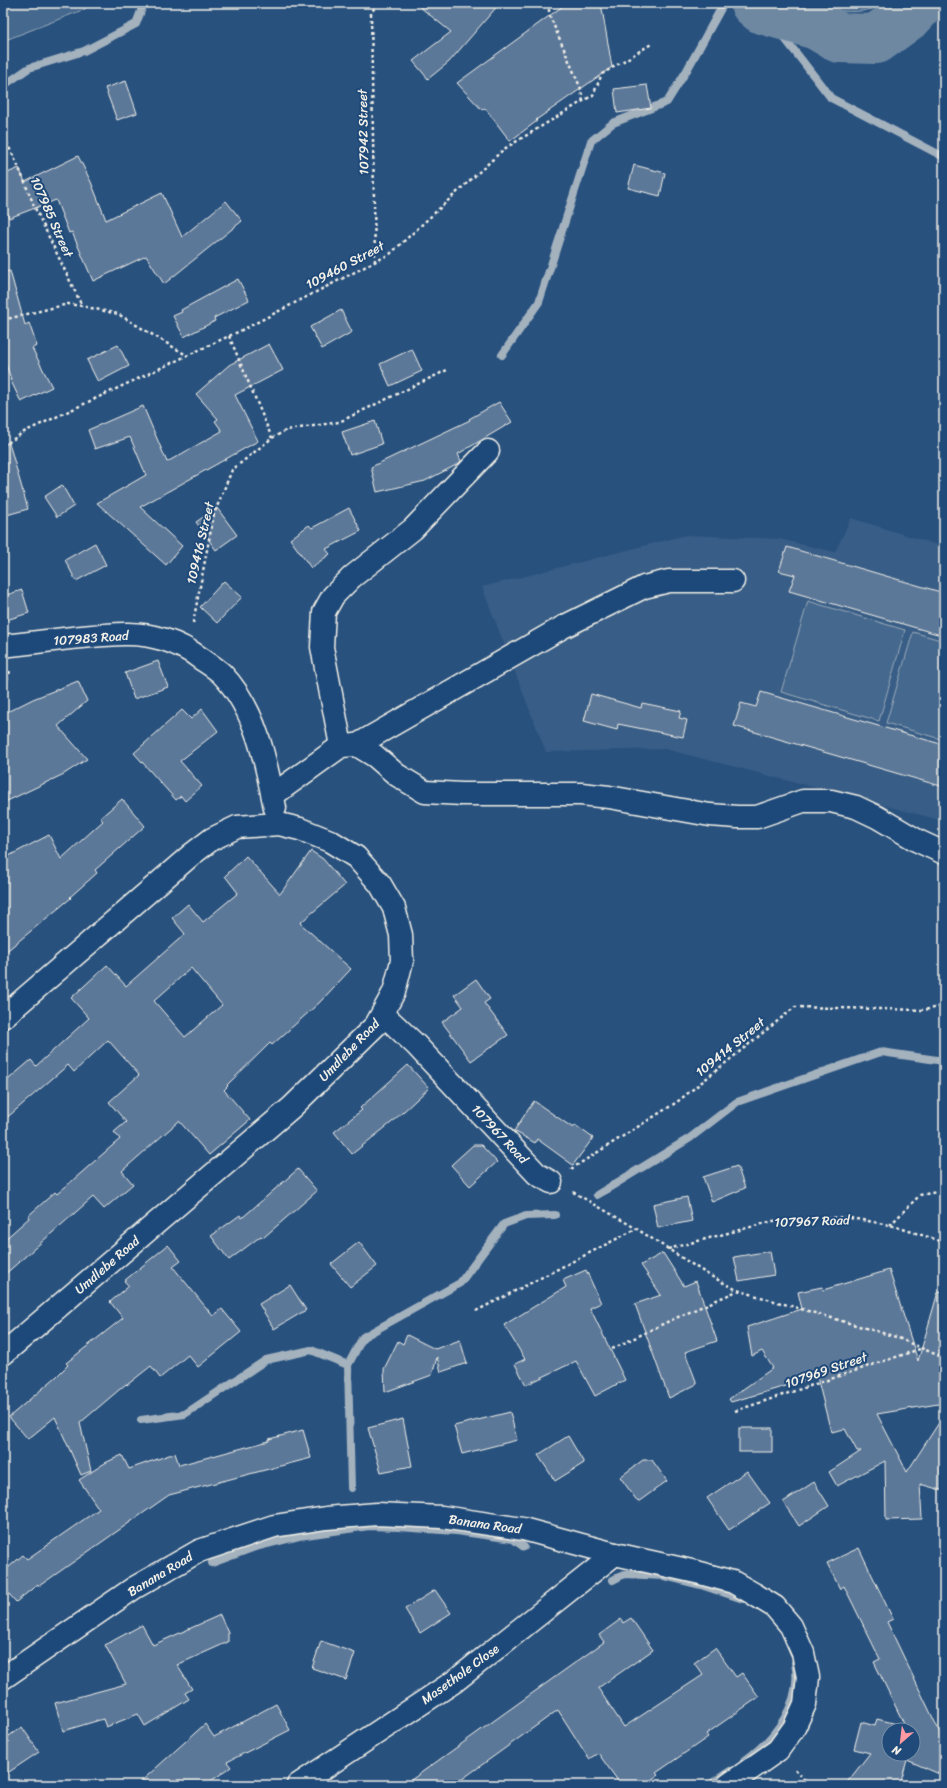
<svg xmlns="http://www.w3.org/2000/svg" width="947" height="1788" viewBox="0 0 947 1788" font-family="Sriracha,sans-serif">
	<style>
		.built { fill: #375d86 }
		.green { fill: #45688e; stroke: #9cacbb }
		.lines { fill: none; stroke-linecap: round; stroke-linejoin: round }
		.stream { stroke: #a4b2be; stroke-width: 8 }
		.river { stroke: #6e88a2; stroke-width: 50 }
		.building { fill: #5b7899; stroke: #f4f1e8; fill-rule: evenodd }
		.minor-casing { stroke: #f4f1e8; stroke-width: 25 }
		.path { stroke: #f4f1e8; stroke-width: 2.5; stroke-dasharray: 3 3; stroke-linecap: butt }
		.minor { stroke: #1f4a7a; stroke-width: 22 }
		.labels { text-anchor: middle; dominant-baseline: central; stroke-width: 4; stroke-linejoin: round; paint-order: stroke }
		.street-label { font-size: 13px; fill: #f4f1e8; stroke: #1f4a7a }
	</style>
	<rect width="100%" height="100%" fill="#28517e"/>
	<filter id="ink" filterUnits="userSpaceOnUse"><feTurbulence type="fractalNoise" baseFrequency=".025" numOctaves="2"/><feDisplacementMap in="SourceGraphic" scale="8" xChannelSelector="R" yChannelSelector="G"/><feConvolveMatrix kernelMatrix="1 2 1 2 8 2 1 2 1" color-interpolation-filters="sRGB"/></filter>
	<g filter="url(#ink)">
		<!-- built -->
		<path class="built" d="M 851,518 L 944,547 L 944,821 L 665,749 L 546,752 L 482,587 L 686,535 L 779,539 L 835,552 Z"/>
		<!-- green -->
		<g class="green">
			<path d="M 3,3 L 91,3 L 85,9 L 3,41 Z"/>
			<path d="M 811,3 L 883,3 C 879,5 875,8 872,9 C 856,14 825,11 811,3 Z"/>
			<path d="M 808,601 L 905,630 L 879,721 L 781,692 Z"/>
			<path d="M 913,632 L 944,641 L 944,740 L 886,723 Z"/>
		</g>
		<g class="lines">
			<!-- stream -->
			<g class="stream">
				<path d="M 762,9 L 831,98 L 944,157"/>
				<path d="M 3,86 L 29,68 L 84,51 L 136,24 L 144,3"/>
				<path d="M 502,355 L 539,302 L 591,141 L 613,123 L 667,102 L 687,70 L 724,3"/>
				<path d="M 597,1195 L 690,1138 L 737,1102 L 881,1052 L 944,1061"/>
				<path d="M 141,1420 L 185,1414 L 266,1360 L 311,1350 L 348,1365"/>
				<path d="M 351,1488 L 348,1365 L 363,1337 L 460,1283 L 504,1224 L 526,1216 L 555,1215"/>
				<path d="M 212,1563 L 255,1547 L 299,1536 L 369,1526 L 398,1527 L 456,1531 L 513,1539 L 524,1547"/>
				<path d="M 613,1580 L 624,1574 L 665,1576 L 701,1585 L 743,1599"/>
				<path d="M 744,1761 C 775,1739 803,1703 795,1663"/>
				<path d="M 709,1785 L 730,1771"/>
			</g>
			<!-- river -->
			<path class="river" d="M 755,3 L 762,9 L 817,25 L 839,38 L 876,39 L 909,15 L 920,3"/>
		</g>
		<!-- building -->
		<g class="building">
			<path d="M 415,3 L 500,3 L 449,62 L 428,79 L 413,61 L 451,32 Z"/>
			<path d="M 567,3 L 601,3 L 612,67 L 536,120 L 537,121 L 510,141 L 485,108 L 482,110 L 457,83 Z"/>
			<path d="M 126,81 L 137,113 L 117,120 L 105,88 Z"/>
			<path d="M 647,85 L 651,108 L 617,113 L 614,89 Z"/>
			<path d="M 78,156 L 91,182 L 106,220 L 162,193 L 182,237 L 226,201 L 242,221 L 164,284 L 146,256 L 93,281 L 72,232 L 69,233 L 56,200 L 9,218 L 3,202 L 3,175 L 19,168 L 25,182 Z"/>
			<path d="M 634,165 L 665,173 L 660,196 L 628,188 Z"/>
			<path d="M 10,271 L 25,325 L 29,323 L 37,346 L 32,348 L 52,387 L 21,402 L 10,379 L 11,379 L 3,356 L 3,272 Z"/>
			<path d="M 238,279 L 249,300 L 214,318 L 215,321 L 184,337 L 173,316 L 182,312 L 181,310 Z"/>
			<path d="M 341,310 L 352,332 L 322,349 L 310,327 Z"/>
			<path d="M 269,344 L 283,370 L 235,395 L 258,441 L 140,507 L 182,546 L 166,565 L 97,503 L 146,475 L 130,437 L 95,449 L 88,430 L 143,406 L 167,462 L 222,431 L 215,421 L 218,419 L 196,394 L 229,365 Z"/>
			<path d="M 118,345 L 129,366 L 98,382 L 87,360 Z"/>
			<path d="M 412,349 L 422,371 L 390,386 L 380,364 Z"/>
			<path d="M 499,402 L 512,422 L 458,454 L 461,461 L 458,464 L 425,481 L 377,492 L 371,467 L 470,420 L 469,419 Z"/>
			<path d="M 375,421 L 382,444 L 350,455 L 342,432 Z"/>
			<path d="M 9,443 L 28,509 L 3,516 L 3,444 Z"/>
			<path d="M 62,485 L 74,506 L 57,517 L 44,497 Z"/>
			<path d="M 217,508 L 237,535 L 216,550 L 196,522 Z"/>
			<path d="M 349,508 L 361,531 L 326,549 L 330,554 L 311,568 L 290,539 L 309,525 L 312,528 Z"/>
			<path d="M 95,543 L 106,565 L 76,581 L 65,560 Z"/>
			<path d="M 787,547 L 944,593 L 944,636 L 789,591 L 795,575 L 779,571 Z"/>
			<path d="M 224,581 L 242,597 L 217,623 L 200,607 Z"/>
			<path d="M 22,590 L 29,613 L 3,621 L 3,596 Z"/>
			<path d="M 158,661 L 168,687 L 134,699 L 125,673 Z"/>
			<path d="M 78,681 L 87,701 L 58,726 L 87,759 L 64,774 L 3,803 L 3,714 L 33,699 Z"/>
			<path d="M 761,692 L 944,745 L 944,787 L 734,726 L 741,703 L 756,707 Z"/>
			<path d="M 591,694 L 641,708 L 642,703 L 681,711 L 679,718 L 687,720 L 683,737 L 618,724 L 617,730 L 584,721 Z"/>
			<path d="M 202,709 L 218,731 L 180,761 L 202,786 L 185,801 L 181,796 L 176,800 L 134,753 L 182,710 L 191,719 Z"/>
			<path d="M 122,799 L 145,826 L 95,870 L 97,873 L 70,897 L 71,898 L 3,954 L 3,859 L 49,835 L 61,859 L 103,821 L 100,818 Z"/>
			<path d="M 311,851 L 323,859 L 345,885 L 300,923 L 351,969 L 319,1003 L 272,1045 L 270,1043 L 227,1085 L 228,1086 L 224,1090 L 250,1120 L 209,1155 L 179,1121 L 122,1171 L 133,1184 L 104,1209 L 93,1197 L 3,1276 L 3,1241 L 29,1218 L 28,1216 L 55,1192 L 57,1194 L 120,1139 L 114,1132 L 126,1122 L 109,1102 L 139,1075 L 108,1040 L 74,1072 L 68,1065 L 3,1121 L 3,1084 L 31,1060 L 36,1066 L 89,1018 L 71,998 L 107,965 L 126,986 L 185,934 L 172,918 L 188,904 L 203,922 L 238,893 L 225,876 L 246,856 L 280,894 ZM 191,968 L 222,1005 L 185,1037 L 154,1001 Z"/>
			<path d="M 476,979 L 490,999 L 484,1003 L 508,1035 L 471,1061 L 442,1022 L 463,1007 L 454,995 Z"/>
			<path d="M 408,1065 L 429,1088 L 391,1123 L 352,1154 L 334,1132 L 362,1110 L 360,1108 Z"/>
			<path d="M 534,1101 L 573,1128 L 575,1125 L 593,1138 L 573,1165 L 537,1139 L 535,1143 L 514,1131 Z"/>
			<path d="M 473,1145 L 481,1145 L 497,1162 L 470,1186 L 451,1165 Z"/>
			<path d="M 737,1166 L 745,1188 L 712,1202 L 703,1177 Z"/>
			<path d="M 298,1169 L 317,1191 L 263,1238 L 261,1236 L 229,1260 L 211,1236 L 240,1215 L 242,1218 Z"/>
			<path d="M 687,1197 L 692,1221 L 658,1228 L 653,1204 Z"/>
			<path d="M 359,1242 L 377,1266 L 350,1287 L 331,1264 Z"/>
			<path d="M 168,1245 L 181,1261 L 173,1267 L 213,1316 L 222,1309 L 241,1332 L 198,1367 L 188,1355 L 160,1378 L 151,1366 L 127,1385 L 126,1384 L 80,1423 L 91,1471 L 81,1475 L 55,1417 L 28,1439 L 9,1417 L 56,1377 L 68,1365 L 66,1363 L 123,1318 L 110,1302 L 129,1286 L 124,1281 Z"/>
			<path d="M 770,1251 L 774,1275 L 739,1281 L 734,1257 Z"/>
			<path d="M 663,1253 L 684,1286 L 696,1281 L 717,1341 L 685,1352 L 697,1384 L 669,1398 L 635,1304 L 661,1295 L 641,1265 Z"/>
			<path d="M 586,1270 L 601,1303 L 590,1308 L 625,1380 L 595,1396 L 576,1361 L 526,1385 L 515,1364 L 525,1359 L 504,1325 L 566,1287 L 563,1280 Z"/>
			<path d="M 889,1270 L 918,1361 L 938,1292 L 944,1293 L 944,1403 L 877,1414 L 907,1472 L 944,1415 L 944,1491 L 920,1484 L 922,1519 L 886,1520 L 885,1461 L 837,1486 L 829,1472 L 861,1451 L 857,1451 L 845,1429 L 831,1432 L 817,1377 L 731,1402 L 729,1399 L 773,1368 L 762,1351 L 752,1356 L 747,1327 L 802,1309 L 798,1292 L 822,1287 L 823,1290 Z"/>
			<path d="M 290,1285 L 306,1310 L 274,1329 L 259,1304 Z"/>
			<path d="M 407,1335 L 435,1349 L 460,1340 L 467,1363 L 441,1372 L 437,1357 L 432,1375 L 385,1392 L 384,1369 L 398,1341 L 403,1344 Z"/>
			<path d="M 510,1412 L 517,1440 L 462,1454 L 454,1426 Z"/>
			<path d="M 403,1419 L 412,1466 L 381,1472 L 368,1428 Z"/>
			<rect x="739" y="1428" width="33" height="24"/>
			<path d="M 303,1430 L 311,1458 L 169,1495 L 39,1586 L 38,1584 L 16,1602 L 3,1587 L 3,1572 L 23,1555 L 27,1559 L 99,1509 L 79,1480 L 105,1463 L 122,1455 L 129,1469 L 175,1453 L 179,1465 L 269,1441 L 269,1439 Z"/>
			<path d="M 568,1436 L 584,1463 L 555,1481 L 538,1455 Z"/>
			<path d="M 643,1460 L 652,1460 L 667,1481 L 638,1502 L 620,1477 Z"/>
			<path d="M 747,1471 L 770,1503 L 729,1530 L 707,1498 Z"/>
			<path d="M 814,1482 L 829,1506 L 799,1526 L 783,1502 Z"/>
			<path d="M 859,1548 L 893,1619 L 887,1622 L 944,1741 L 944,1776 L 907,1760 L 900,1785 L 845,1785 L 870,1753 L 854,1749 L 861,1722 L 875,1726 L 877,1719 L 905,1726 L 874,1662 L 880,1659 L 844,1586 L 840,1589 L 827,1563 ZM 889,1730 L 913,1730 L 913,1754 L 889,1754 Z"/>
			<path d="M 435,1590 L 451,1613 L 420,1633 L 405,1609 Z"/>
			<path d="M 220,1615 L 228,1633 L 228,1642 L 177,1665 L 192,1689 L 185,1693 L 189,1699 L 145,1726 L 138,1714 L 106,1727 L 103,1719 L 63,1731 L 55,1703 L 126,1684 L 105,1645 L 142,1625 L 153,1645 Z"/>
			<path d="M 631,1618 L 653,1650 L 598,1688 L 624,1727 L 703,1675 L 694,1663 L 715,1648 L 736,1677 L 742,1673 L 759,1697 L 706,1734 L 708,1737 L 656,1773 L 658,1775 L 644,1785 L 621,1785 L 598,1753 L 589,1759 L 558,1710 L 454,1785 L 404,1785 L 604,1642 L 599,1635 L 621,1619 L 623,1623 Z"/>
			<path d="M 321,1641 L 355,1653 L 346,1680 L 312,1668 Z"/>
			<path d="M 276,1704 L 290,1730 L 227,1762 L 231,1767 L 205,1785 L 137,1785 L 205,1724 L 214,1737 Z"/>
			<path d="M 22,1727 L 39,1752 L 3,1776 L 3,1740 Z"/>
		</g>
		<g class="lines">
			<defs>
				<g id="minor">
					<path d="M 3,646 C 43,642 83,635 124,634 C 151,633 179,642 200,658 C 207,663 216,668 222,674 C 256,709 266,762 275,808"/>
					<path d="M 357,745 L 563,627 L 644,587 L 669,581 L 733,581"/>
					<path d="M 341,746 L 322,647 L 324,612 L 333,596 L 352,577 L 413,529 L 488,451"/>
					<path d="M 273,795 L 341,746 L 357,745 L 375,756 L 397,775 L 425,792 L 462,794 L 581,794 L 609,797 L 710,815 L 737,817 L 757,817 L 803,801 L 831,801 L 856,807 L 877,817 L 918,841 L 944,853"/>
					<path d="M 383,1014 L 416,1045 L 537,1174 L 551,1182"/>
					<path d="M 3,1017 L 191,855 L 212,839 L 237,827 L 279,824 L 300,829 L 330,841 L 356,857 L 380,884 L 394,908 L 401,935 L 402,961 L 394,992 L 376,1025 L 292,1107 L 3,1354"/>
					<path d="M 3,1678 L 134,1588 L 199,1551 L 274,1526 L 326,1518 L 377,1514 L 442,1517 L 523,1529 L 615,1554 L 696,1572 L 733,1582 L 754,1594 L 775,1607 L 791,1626 L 803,1653 L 808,1677 L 805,1704 L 794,1728 L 778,1750 L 728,1785"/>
					<path d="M 298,1785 L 455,1681 L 615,1554"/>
				</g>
			</defs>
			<!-- minor casing -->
			<use href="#minor" class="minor-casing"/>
			<!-- path -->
			<g class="path">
				<path d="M 549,3 L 549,14 L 581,89 L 583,102"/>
				<path d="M 4,137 L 19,168 L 35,208 L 82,306"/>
				<path d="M 375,262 L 371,13 L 378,3"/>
				<path d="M 3,320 L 68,304 L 82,306 L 118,314 L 188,356"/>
				<path d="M 229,336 L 272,438"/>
				<path d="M 3,446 L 24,432 L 244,329 L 390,254 L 504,149 L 593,95 L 602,74 L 653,43"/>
				<path d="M 193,623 L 214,514 L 232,470 L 272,438 L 287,430 L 339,422 L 447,370"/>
				<path d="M 3,691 L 10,671"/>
				<path d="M 571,1169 L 677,1102 L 795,1007 L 924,1010 L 944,1006"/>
				<path d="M 573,1192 L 637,1229 L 707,1274 L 737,1290 L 896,1337 L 944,1358"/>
				<path d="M 890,1225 L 920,1195 L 944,1191"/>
				<path d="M 668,1249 L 773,1221 L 845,1217 L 890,1225 L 944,1242"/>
				<path d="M 476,1311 L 636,1229"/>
				<path d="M 612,1349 L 667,1322 L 737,1291"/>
				<path d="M 735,1411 L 923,1348"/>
				<path d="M 795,1769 L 809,1785"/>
			</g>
			<!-- minor -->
			<use href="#minor" class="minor"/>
		</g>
	</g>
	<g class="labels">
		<!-- street labels -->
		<g class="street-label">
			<text transform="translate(363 132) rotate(-91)">107942 Street</text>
			<text transform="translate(52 217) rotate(66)">107985 Street</text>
			<text transform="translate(345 265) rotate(-28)">109460 Street</text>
			<text transform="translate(200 543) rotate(-77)">109416 Street</text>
			<text transform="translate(91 638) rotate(-4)">107983 Road</text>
			<text transform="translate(730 1047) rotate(-39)">109414 Street</text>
			<text transform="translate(349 1050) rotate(-46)">Umdlebe Road</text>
			<text transform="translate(500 1134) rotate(47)">107967 Road</text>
			<text transform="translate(812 1221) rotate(-2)">107967 Road</text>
			<text transform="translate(107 1265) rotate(-41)">Umdlebe Road</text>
			<text transform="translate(826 1370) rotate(-19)">107969 Street</text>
			<text transform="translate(485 1524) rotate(8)">Banana Road</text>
			<text transform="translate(160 1574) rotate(-31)">Banana Road</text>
			<text transform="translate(460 1674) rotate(-36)">Masethole Close</text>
		</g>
	</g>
	<!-- margin -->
	<rect width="947" height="1788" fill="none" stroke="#1f4a7a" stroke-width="16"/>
	<rect x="8" y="8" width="931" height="1772" fill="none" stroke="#f4f1e8" stroke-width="1.5" filter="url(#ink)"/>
	<!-- north arrow -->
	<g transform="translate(901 1742) rotate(208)"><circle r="19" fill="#1f4a7a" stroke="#748da6"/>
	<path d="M0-3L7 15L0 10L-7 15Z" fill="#ff9aa2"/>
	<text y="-6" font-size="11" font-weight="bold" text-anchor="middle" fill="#f4f1e8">N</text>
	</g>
</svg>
